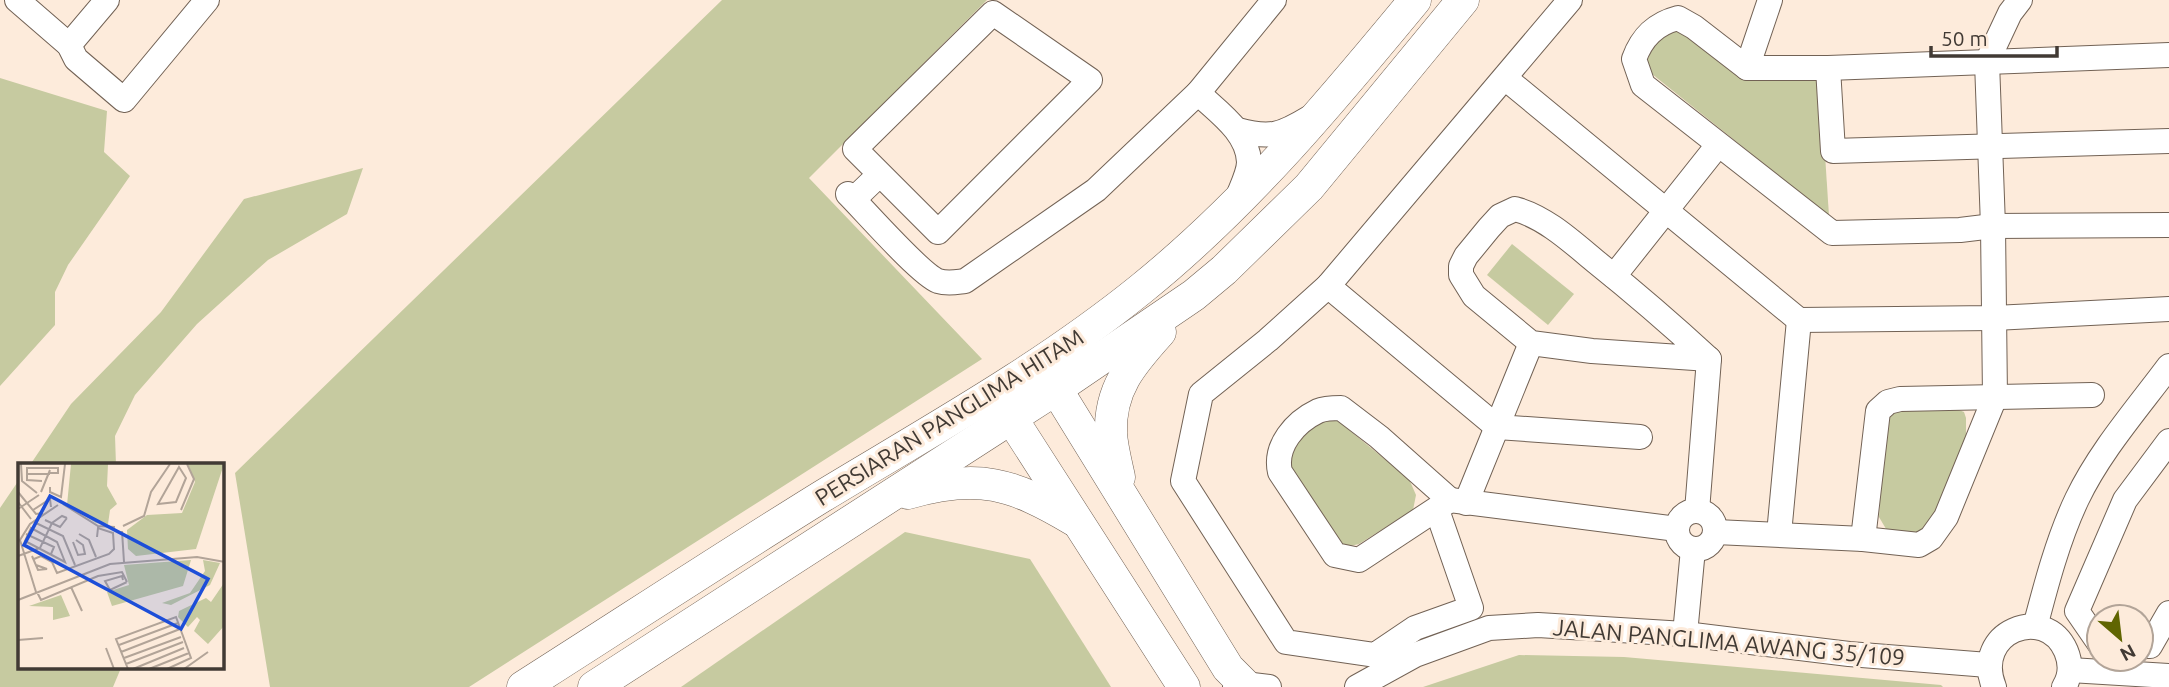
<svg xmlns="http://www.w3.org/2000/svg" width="2169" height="687" viewBox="0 0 2169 687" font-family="Ubuntu,sans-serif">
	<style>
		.green { fill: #c6caa0 }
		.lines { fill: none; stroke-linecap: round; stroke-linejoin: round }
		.minor-casing { stroke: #726255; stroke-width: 26 }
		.major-casing { stroke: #726255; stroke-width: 33 }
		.minor { stroke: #fff; stroke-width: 24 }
		.major { stroke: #fff; stroke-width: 32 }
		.labels { text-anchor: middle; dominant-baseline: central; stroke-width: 6; stroke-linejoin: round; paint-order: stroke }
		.street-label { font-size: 23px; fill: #413a34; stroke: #fdebdb }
		.inset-road { fill: none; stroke: #b2a498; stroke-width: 2 }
		.view { fill: #1d4ed8; fill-opacity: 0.15; stroke: #1d4ed8; stroke-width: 3.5 }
		.inset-edge { fill: none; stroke: #413a34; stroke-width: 3.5 }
	</style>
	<rect width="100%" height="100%" fill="#fdebdb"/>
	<!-- green -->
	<g class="green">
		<path d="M 722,0 L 987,0 L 809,178 L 982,359 L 469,687 L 270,687 L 235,473 Z"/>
		<path d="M 1670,32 L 1679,32 L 1820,78 L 1829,216 L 1647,70 C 1646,53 1655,40 1670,32 Z"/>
		<path d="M 0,78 L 107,111 L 104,152 L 130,176 L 68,265 L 55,292 L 55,325 L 0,386 Z"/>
		<path d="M 363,168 L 347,214 L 268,260 L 197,324 L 135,395 L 115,436 L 116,465 L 30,465 L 71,404 L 161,312 L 244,199 Z"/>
		<path d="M 1512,244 L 1574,294 L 1548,325 L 1487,275 Z"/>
		<path d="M 1900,410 L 1959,410 L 1964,412 L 1966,418 L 1966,441 L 1933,521 L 1916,536 L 1889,534 L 1879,517 L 1885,424 L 1893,413 Z"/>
		<path d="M 1328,418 L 1338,421 L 1409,479 L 1416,495 L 1413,510 L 1359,544 L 1342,548 L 1287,461 L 1296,438 Z"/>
		<path d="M 19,480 L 19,668 L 121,668 L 113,687 L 0,687 L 0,508 Z"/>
		<path d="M 905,532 L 1030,559 L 1111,687 L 681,687 Z"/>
		<path d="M 1519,655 L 1624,657 L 1941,685 L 1943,687 L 1423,687 Z"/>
	</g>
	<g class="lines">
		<defs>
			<g id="minor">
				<path d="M 17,0 L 69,45 L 76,59 L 124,100 L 207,0"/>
				<path d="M 69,45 L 107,0"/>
				<path d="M 2169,55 L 1828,68 L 1747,68 L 1694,27 L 1678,18 C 1655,24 1642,37 1634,59 L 1643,85 L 1832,233 L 1960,230 L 1993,226 L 2169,225"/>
				<path d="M 1747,68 L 1770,0"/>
				<path d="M 1828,68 L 1833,151 L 2169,141"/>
				<path d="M 1505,78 L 1799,320 L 1994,318 L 2169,309"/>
				<path d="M 1198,93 C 1218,112 1248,132 1249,162 C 1249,173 1241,188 1237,199"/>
				<path d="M 1238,130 C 1270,139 1281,135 1309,118"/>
				<path d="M 848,194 C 865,211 920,274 938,281 C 948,284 956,282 965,281 L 1096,190 L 1198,93 L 1274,0"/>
				<path d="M 854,199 L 880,174 L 855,149 L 993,13 L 1090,80 L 938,232 L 880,174"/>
				<path d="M 1515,209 C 1545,217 1571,241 1595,261 C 1635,293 1672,325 1709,359 L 1592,351 L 1531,343 L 1474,296 L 1461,275 L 1461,266 L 1466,256 L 1489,228 L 1500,216 Z"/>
				<path d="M 1614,276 L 1718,145"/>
				<path d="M 1328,286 L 1497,427 L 1640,437"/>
				<path d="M 1341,408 L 1379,437 L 1450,500 L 1359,560 L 1335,555 L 1280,472 C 1274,446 1295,422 1318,411 C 1325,408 1334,408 1341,408 Z"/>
				<path d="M 1450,500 L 1677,529"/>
				<path d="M 1466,503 L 1531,343"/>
				<path d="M 1437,510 L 1471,608 L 1415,628 L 1375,655 L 1286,642 L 1183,481 L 1201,394 L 1268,340 L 1328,286 L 1570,0"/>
				<circle cx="1696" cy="530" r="19"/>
				<path d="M 1697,511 L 1709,359"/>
				<path d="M 1716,532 L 1863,539 L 1919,545 L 1931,538 L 1946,517 L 1995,397 L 1993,226 L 1987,62 L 2010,13 L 2020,0"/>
				<path d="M 1779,534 L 1799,320"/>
				<path d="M 1863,539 L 1878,411 L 1888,402 L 1900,399 L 2092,395"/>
				<path d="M 2035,627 C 2046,585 2058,539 2077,499 C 2100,451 2137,409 2169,366"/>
				<path d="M 1685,634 L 1693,549"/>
				<path d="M 2099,643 L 2077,611 L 2125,500 L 2169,441"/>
				<path d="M 2141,646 L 2150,646 L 2169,613"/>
				<path d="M 2070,670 L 2169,676"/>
				<path d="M 1235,687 L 1244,684 L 1269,687"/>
				<path d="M 1357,687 L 1415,655 L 1489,628 L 1538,625 L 1685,634 L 1849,654 L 1988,665"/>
				<path d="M 1994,687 C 1972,632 2045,603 2066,651 C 2071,663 2071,676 2064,687"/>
			</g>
			<g id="major">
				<path d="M 1045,371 L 1228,668 L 1244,684"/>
				<path d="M 999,399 L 1184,687"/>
				<path d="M 1119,477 C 1116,463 1112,448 1111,434 C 1109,389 1132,363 1160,332"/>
				<path d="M 908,493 C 978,473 1012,483 1074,520"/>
				<path d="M 523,687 C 622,624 721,559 821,497 C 930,431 1042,369 1141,289 C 1245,205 1330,103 1415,0"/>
				<path d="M 594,687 L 1056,389 L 1194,295 L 1224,270 L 1309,187 L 1463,0"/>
			</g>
		</defs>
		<!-- minor casing -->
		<use href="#minor" class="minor-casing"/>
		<!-- major casing -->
		<use href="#major" class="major-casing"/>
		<!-- minor -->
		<use href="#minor" class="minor"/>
		<!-- major -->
		<use href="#major" class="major"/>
	</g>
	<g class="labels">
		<!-- street labels -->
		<g class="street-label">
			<text transform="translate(949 417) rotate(-32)">PERSIARAN PANGLIMA HITAM</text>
			<text transform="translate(1729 642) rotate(5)">JALAN PANGLIMA AWANG 35/109</text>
		</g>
	</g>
	<!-- overview -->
	<g transform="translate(18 463)">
		<rect width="206" height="206" fill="#fdebdb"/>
		<path d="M 53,1 L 90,1 L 89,23 L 99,41 L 92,47 L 90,61 L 78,60 L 49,42 ZM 170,1 L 206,1 L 178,86 L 118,93 L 110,86 L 109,67 L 129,52 L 164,50 L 177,19 ZM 173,97 L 165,123 L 94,143 L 89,129 L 111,122 L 106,102 ZM 185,97 L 202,100 L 192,122 L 153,142 L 144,140 L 172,130 L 187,108 ZM 206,120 L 206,163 L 190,181 L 176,168 L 182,157 L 179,154 L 170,164 L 160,154 L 161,148 L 188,135 L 193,139 ZM 43,132 L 52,153 L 35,157 L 35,144 L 11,143 Z" fill="#c6caa0"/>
		<path class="inset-road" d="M 3,1 L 4,18 L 19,30M 161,4 L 168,15 L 158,39 L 140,41 ZM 8,11 L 32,11M 24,18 L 9,17 L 9,5 L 40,5 L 40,10 L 32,10M 32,24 L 32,29 L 43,34 L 47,1M 0,29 L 18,51 L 25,50M 23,29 L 32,7M 0,39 L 13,56M 45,41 L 80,63 L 97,64M 0,46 L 21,32M 15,47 L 32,36 L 33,44M 163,47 L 176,16 L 169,1M 27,57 L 42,64 L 49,55M 18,60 L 45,73 L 57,102M 105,63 L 126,53 L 133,29 L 152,1M 13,65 L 39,79 L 47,99 L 7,78 ZM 104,68 L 106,99M 8,71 L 36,84 L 33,91M 61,71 L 71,77 L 78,94M 55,79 L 60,92 L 67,91 L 65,82 L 58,77M 0,93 L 22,85 L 34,60 L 44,53 L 49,55M 14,93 L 20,107 L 29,106 L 18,102M 16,96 L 23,93 L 34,99 L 39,110 L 91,91 L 96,86 L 95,70 L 80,65 L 79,74M 105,117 L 104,113 L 87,118 L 92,127 L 109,119M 53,124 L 64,148M 18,129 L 2,77 L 12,61 L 40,42M 19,129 L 23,137 L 80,113 L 104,109 L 109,119M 0,137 L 92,101 L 179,94 L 207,99M 0,177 L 25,175M 101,182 L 160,160M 88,185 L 96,206M 103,189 L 162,166M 106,195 L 163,174M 108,201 L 165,179M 110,206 L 98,176 L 158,154 L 173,195 L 149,206M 115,206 L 166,185M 131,206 L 171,190M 166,206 L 190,189"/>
		<path class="view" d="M 32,33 L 190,116 L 163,166 L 6,82 Z"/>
		<rect width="206" height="206" class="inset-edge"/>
	</g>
	<!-- north arrow -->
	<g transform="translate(2120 638) rotate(152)"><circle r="33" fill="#fdebdb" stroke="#b2a498" stroke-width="2"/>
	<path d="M0-5L12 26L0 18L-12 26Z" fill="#606501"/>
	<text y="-10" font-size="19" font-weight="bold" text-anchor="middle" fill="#413a34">N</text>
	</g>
	<!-- scale -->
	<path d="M1931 46v10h126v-10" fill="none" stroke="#413a34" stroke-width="3.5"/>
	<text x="1941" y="46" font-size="21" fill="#413a34" stroke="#fdebdb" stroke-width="5" paint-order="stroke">50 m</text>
</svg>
